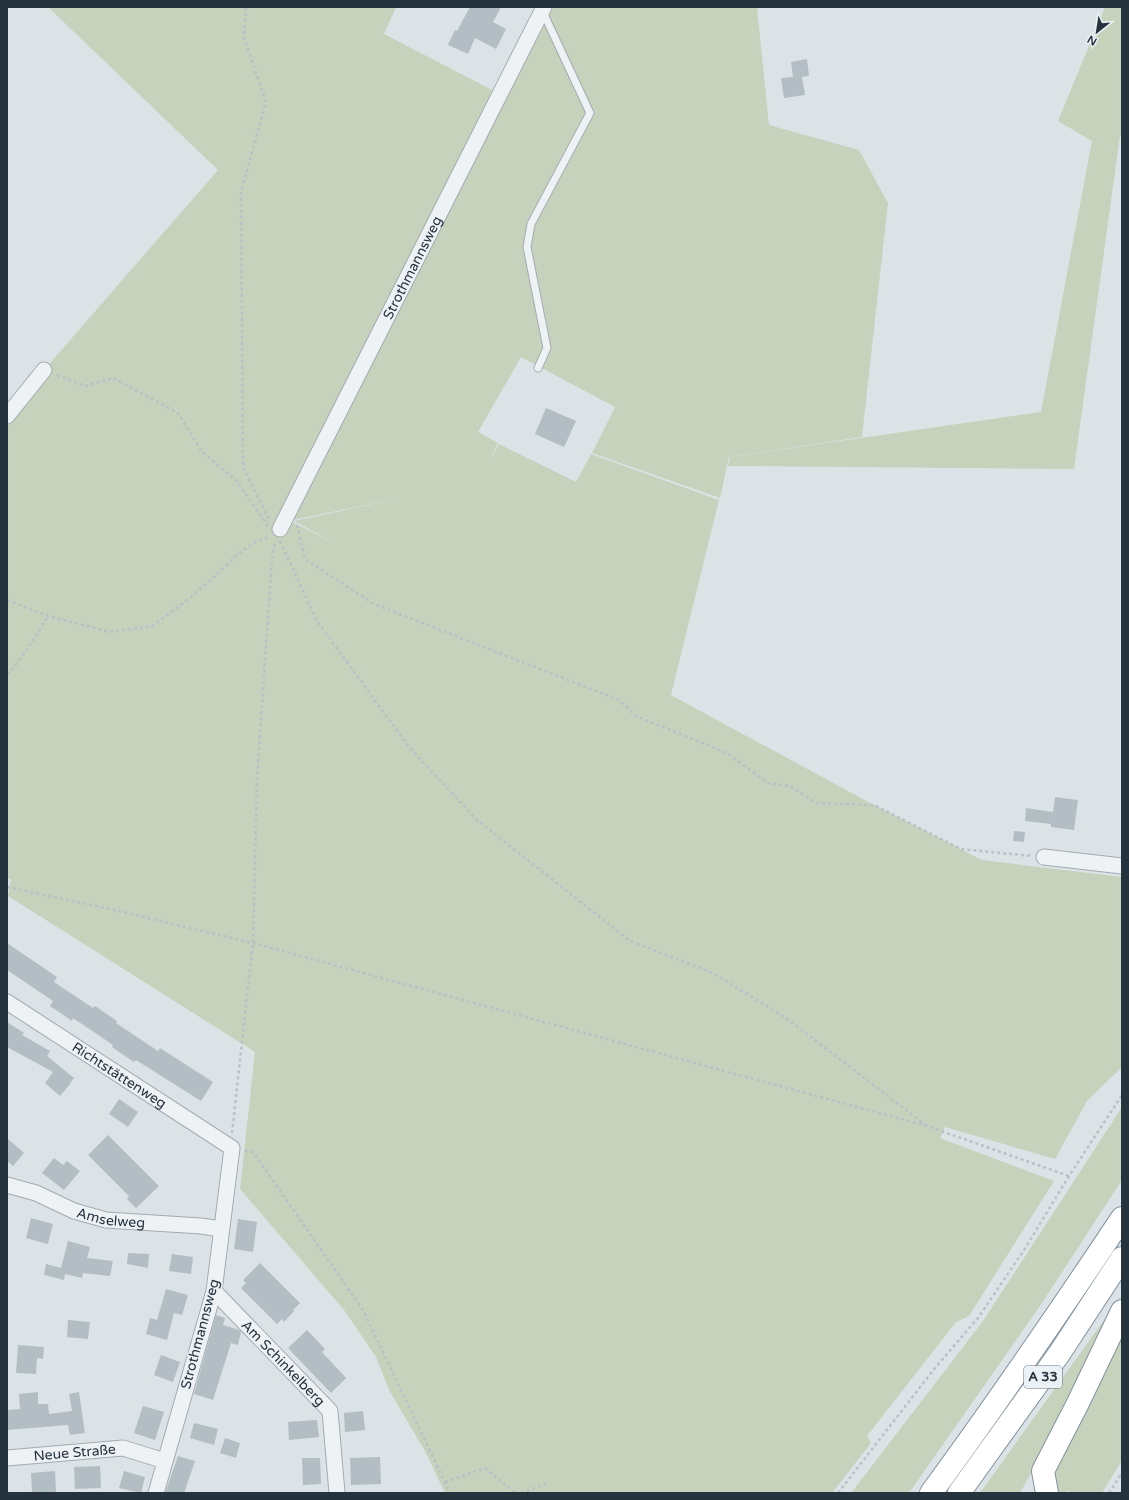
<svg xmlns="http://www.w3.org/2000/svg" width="1129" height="1500" viewBox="0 0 1129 1500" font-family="'Varela Round',sans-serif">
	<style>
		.green { fill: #c6d2bc }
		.building { fill: #b3bdc4 }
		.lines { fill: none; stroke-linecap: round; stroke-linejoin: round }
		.service-casing { stroke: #a1abb1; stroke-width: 9 }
		.minor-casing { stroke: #a1abb1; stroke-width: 17 }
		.motorway-casing { stroke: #82939f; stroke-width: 24 }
		.path { stroke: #bac0c6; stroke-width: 2.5; stroke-dasharray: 3 3; stroke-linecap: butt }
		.service { stroke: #eff2f5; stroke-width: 7 }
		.minor { stroke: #eff2f5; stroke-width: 15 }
		.motorway { stroke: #fff; stroke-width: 22 }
		.labels { text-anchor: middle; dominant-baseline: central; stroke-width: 3; stroke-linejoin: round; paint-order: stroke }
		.shield { fill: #ebf1f5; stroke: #606c76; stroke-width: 1 }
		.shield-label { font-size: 13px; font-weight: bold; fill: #25333f }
		.street-label { font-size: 14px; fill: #25333f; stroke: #ebf1f5 }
	</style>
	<rect width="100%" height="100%" fill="#dce3e7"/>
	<!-- green -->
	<g class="green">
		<path d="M 48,7 L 396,7 L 384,34 L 494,91 L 280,516 L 334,543 L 294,521 L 410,496 L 293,520 L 551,7 L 757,7 L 769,125 L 859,150 L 888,203 L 862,437 L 729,457 L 720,498 L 592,453 L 615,407 L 521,357 L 478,432 L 498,443 L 489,462 L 499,444 L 576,482 L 591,454 L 719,500 L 671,695 L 874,805 L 982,860 L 1122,877 L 1122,1067 L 1087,1101 L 1055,1159 L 945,1127 L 940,1138 L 1054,1181 L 969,1316 L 956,1322 L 867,1436 L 871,1443 L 832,1493 L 445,1493 L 425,1451 L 390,1392 L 376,1357 L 344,1310 L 240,1189 L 255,1052 L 8,896 L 11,879 L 7,878 L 7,416 L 44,370 L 218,170 Z"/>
		<path d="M 1105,7 L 1122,7 L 1122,136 L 1120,136 L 1074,469 L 728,466 L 730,457 L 1041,412 L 1092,141 L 1058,121 Z"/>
		<path d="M 1122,1107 L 1122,1180 L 1040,1306 L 909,1493 L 851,1493 L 983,1321 Z"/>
		<path d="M 1122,1295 L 1073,1397 L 1020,1493 L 980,1493 Z"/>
		<path d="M 1122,1327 L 1122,1460 L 1102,1493 L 1072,1493 L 1068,1491 L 1063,1493 L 1055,1493 L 1053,1468 Z"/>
	</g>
	<!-- building -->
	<g class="building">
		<path d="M 470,7 L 501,7 L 493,22 L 506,29 L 496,49 L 475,38 L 468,54 L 448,45 L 455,30 L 457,31 Z"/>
		<path d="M 807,59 L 809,76 L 802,77 L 805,95 L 784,98 L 781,78 L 793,77 L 791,62 Z"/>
		<path d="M 546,408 L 576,421 L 564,447 L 535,434 Z"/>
		<path d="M 1055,797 L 1078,800 L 1074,830 L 1051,827 L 1051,824 L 1025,821 L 1026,808 L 1053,812 Z"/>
		<path d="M 1014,831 L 1025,832 L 1024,842 L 1013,841 Z"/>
		<path d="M 7,943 L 57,977 L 54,982 L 93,1008 L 95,1006 L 117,1021 L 116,1023 L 158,1051 L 160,1048 L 213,1082 L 201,1101 L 136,1060 L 134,1062 L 112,1047 L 113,1045 L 73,1018 L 72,1021 L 50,1006 L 53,1001 L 7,970 Z"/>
		<path d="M 7,1022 L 24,1033 L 22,1035 L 50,1051 L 47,1056 L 74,1078 L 71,1082 L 69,1081 L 71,1083 L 60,1096 L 45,1083 L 53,1072 L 7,1047 Z"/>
		<path d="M 119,1099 L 138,1112 L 128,1127 L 109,1114 Z"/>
		<path d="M 108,1135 L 159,1186 L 136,1208 L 127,1199 L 129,1196 L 88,1155 Z"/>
		<path d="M 7,1138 L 24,1153 L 13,1166 L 7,1161 Z"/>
		<path d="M 54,1158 L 63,1165 L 67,1161 L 80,1171 L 64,1190 L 42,1173 Z"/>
		<path d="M 31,1218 L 53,1224 L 48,1244 L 26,1238 Z"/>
		<path d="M 238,1219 L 257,1222 L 253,1252 L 234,1249 Z"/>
		<path d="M 68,1241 L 90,1247 L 87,1258 L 113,1261 L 110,1276 L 83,1273 L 82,1278 L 65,1274 L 64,1280 L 44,1275 L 46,1264 L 61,1268 Z"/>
		<path d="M 128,1253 L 149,1254 L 148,1268 L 127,1264 Z"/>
		<path d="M 172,1254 L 193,1257 L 191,1274 L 169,1271 Z"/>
		<path d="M 260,1263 L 300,1303 L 293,1310 L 294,1311 L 284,1322 L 282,1319 L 277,1324 L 241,1288 L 246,1283 L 243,1280 Z"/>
		<path d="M 166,1289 L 188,1295 L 182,1315 L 174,1313 L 167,1340 L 146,1334 L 150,1318 L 157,1320 Z"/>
		<path d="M 216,1315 L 225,1318 L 223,1325 L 239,1330 L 241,1332 L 238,1345 L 231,1343 L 213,1400 L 194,1394 Z"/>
		<path d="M 68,1320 L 90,1322 L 88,1339 L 67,1337 Z"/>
		<path d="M 307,1330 L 325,1349 L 322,1352 L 346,1378 L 331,1393 L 288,1348 Z"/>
		<path d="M 18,1345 L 44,1347 L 43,1359 L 37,1358 L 36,1374 L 16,1373 Z"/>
		<path d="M 161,1355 L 180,1362 L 173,1382 L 154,1375 Z"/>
		<path d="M 38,1392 L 38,1404 L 48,1404 L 49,1414 L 72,1411 L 69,1394 L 79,1392 L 85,1433 L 70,1435 L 68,1425 L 7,1430 L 7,1410 L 20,1409 L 19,1394 Z"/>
		<path d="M 143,1406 L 164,1412 L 155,1440 L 134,1433 Z"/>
		<path d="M 363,1411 L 365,1430 L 345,1432 L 344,1413 Z"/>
		<path d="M 317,1420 L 319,1437 L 289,1440 L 288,1422 Z"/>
		<path d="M 194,1423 L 218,1429 L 214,1445 L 190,1438 Z"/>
		<path d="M 225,1438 L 240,1443 L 236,1458 L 220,1453 Z"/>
		<path d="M 178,1456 L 195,1461 L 184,1493 L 165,1493 Z"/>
		<path d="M 380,1457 L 381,1484 L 351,1485 L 350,1458 Z"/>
		<path d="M 302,1458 L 320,1458 L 321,1484 L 303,1485 Z"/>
		<path d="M 100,1466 L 101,1488 L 75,1489 L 74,1467 Z"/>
		<path d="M 55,1471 L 56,1493 L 32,1493 L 31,1473 Z"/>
		<path d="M 124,1471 L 145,1477 L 141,1493 L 119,1488 Z"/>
	</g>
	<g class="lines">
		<defs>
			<path id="service" d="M 538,368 L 547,348 L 527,247 L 531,224 L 590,113 L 542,10"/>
			<g id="minor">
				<path d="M 7,416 L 44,370"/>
				<path id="s1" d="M 280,529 L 544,7"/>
				<path d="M 1044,857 L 1122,866"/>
				<path id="s2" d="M 7,1002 L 232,1148 L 214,1291 L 156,1493"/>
				<path id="s3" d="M 7,1185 L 36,1193 L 74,1211 L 106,1220 L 201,1226 L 221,1229"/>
				<path id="s4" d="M 214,1291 L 330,1411 L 337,1493"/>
				<path id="s5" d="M 7,1458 L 123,1448 L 165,1461"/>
			</g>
			<g id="motorway">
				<path d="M 931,1493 C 997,1403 1060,1311 1122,1218"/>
				<path d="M 959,1493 L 1059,1354 L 1122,1258"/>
				<path d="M 1047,1493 L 1043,1471 L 1078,1403 L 1122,1311"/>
			</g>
		</defs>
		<!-- service casing -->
		<use href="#service" class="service-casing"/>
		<!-- minor casing -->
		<use href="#minor" class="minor-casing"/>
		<!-- motorway casing -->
		<use href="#motorway" class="motorway-casing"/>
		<!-- path -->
		<g class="path">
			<path d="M 246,7 L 244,38 L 266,102 L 241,192 L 243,467 L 270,521"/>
			<path d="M 57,375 L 85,386 L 113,378 L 178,413 L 202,452 L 236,480 L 268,526"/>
			<path d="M 297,525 L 305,559 L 374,604 L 619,700 L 636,716 L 727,753 L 768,783 L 790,786 L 816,803 L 874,805 L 961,849 L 1032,856"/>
			<path d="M 280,541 L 317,621 L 409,747 L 477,820 L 630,941 L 713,973 L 786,1018 L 927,1126"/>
			<path d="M 7,600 L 48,616 L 110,632 L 152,626 L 185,602 L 216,575 L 238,554 L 255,542 L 270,537"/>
			<path d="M 7,672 L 9,673 C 24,655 36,636 48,616"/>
			<path d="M 7,887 L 114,910 L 253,943 L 927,1126 L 1069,1176"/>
			<path d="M 232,1133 L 253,943 L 257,778 L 272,559 L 275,542"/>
			<path d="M 245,1151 L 253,1152 L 363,1310 L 450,1493"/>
			<path d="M 445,1482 L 485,1468 L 515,1493"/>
			<path d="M 521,1493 L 546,1484"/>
			<path d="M 838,1493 L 935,1368 L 978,1318 L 1024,1250 L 1069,1176 L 1122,1095"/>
			<path d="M 1109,1493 L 1122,1473"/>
		</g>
		<!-- service -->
		<use href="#service" class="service"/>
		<!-- minor -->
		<use href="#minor" class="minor"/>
		<!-- motorway -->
		<use href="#motorway" class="motorway"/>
	</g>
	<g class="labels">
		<!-- shield labels -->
		<rect class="shield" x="1024" y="1366" width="38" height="22" rx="3"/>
		<g class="shield-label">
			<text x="1043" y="1377">A 33</text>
		</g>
		<!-- street labels -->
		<g class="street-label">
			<text stroke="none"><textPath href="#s1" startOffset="293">Strothmannsweg</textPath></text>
			<text stroke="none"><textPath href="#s2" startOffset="134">Richtstättenweg</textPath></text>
			<text stroke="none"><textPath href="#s3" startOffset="110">Amselweg</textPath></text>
			<text transform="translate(200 1334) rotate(-75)">Strothmannsweg</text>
			<text stroke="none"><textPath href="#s4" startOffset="100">Am Schinkelberg</textPath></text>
			<text stroke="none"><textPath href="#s5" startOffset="68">Neue Straße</textPath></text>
		</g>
	</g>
	<!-- border -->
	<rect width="1129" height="1500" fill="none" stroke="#25333f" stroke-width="16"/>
	<!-- north arrow -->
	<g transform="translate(1097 32) rotate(210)" stroke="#ebf1f5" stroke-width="3" paint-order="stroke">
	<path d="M0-3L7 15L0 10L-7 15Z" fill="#25333f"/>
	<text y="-6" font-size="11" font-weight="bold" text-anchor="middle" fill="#25333f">N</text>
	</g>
</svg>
